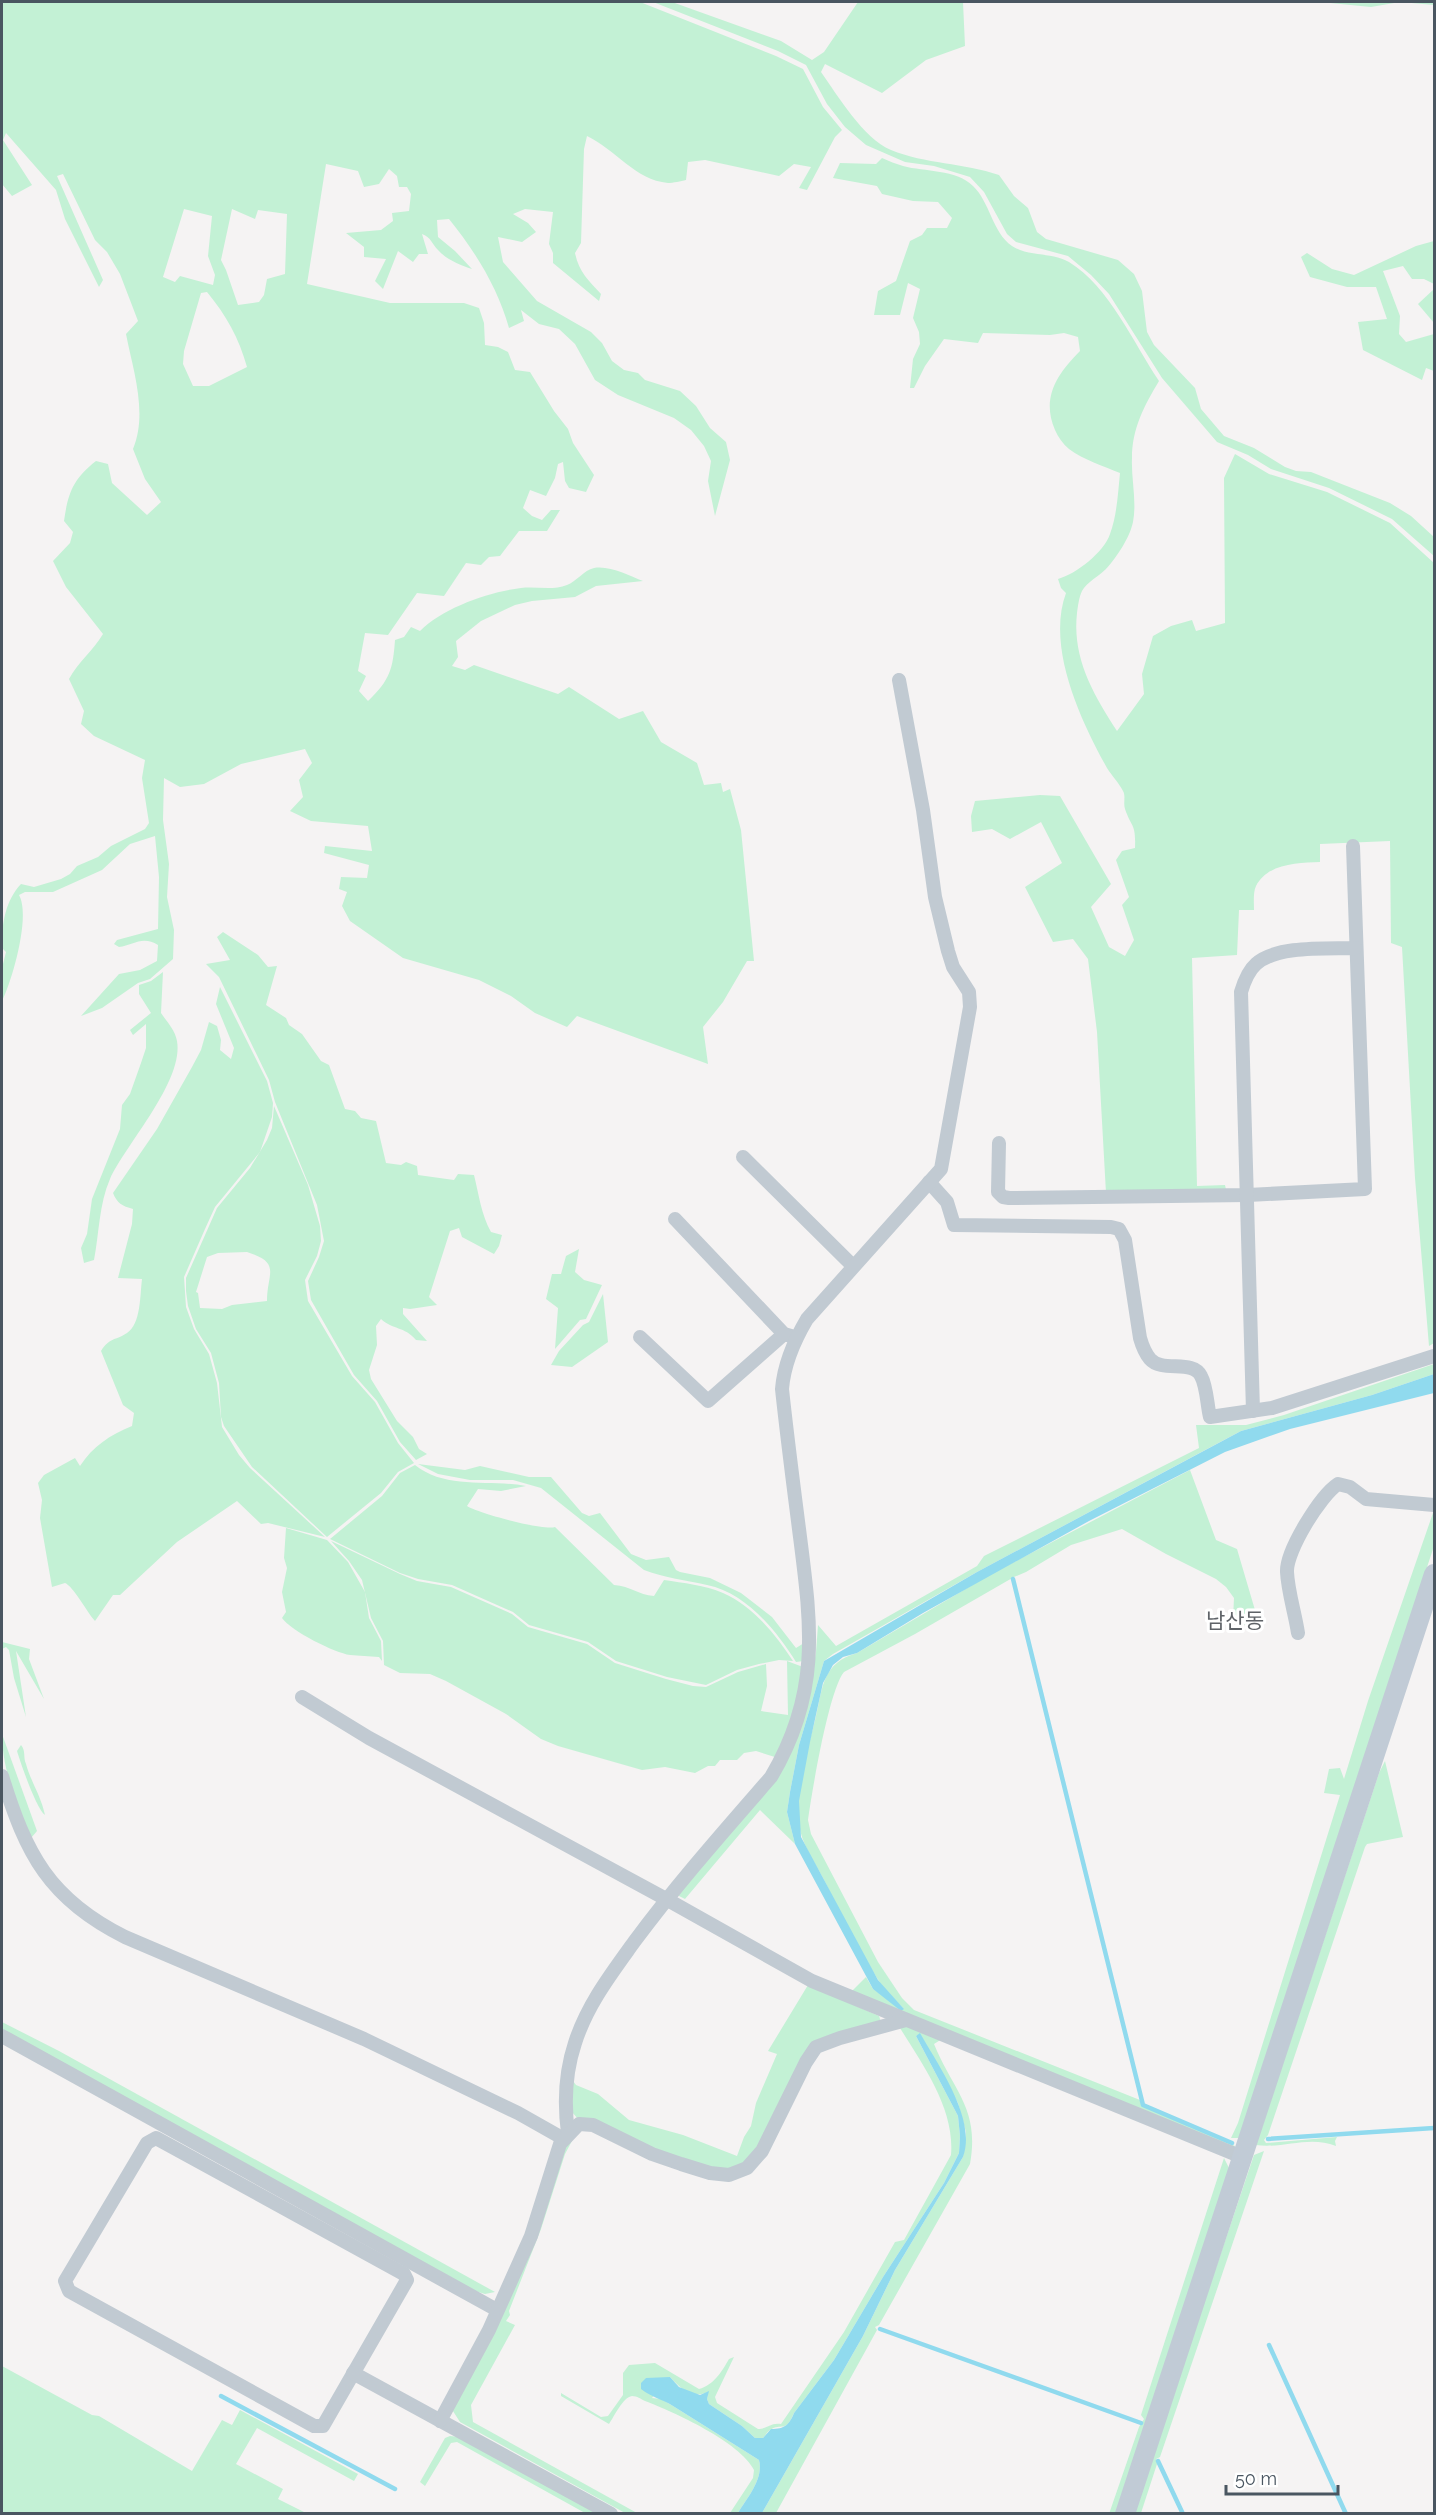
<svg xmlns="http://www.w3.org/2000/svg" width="1436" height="2515" viewBox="0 0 1436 2515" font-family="Raleway,'Noto Sans KR',sans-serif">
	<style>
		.green { fill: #c3f1d5; fill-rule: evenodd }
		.water { fill: #90daee }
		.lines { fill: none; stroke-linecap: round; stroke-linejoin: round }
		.stream { stroke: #90daee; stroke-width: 4.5 }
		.minor { stroke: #c1cad2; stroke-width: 14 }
		.secondary { stroke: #c1cbd6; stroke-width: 20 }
		.labels { text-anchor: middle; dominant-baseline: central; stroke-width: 6; stroke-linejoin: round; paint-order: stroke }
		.quarter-label { font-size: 21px; fill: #5f6368; stroke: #fff }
	</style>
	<rect width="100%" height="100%" fill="#f5f3f3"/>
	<!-- green -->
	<g class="green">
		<path d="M 2,2 L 640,2 L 776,56 L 803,69 L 823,107 L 842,130 L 835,137 L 807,190 L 799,188 L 811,167 L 794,164 L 779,176 L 705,160 L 688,162 L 686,180 C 681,181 673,183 668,183 C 635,180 615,149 587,136 L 584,149 L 581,243 L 575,253 C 579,272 588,280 601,294 L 599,301 L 553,263 L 553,253 L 549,244 L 553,212 L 525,209 L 513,214 L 528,223 L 536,232 L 522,242 L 498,237 L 503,262 L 537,301 L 591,332 L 602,343 L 612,361 L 624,370 L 638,373 L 645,380 L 680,391 L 696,406 L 710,428 L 726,442 L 730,460 L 715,516 L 708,481 L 711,461 L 704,446 L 691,430 L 674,418 L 618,395 L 595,380 L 575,344 L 559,329 L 539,324 L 521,310 L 524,321 L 509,328 C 498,288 475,251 449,219 L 437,220 L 438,237 L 455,251 L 472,269 C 460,265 447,260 438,250 C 431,243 432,238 422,234 L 428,254 L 419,254 L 413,262 L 398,251 L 383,289 L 375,281 L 386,259 L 364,257 L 364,247 L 346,233 L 381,230 L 393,221 L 392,213 L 409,211 L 411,194 L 407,187 L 399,187 L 397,176 L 389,169 L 379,184 L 364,187 L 358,171 L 326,164 L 307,284 L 390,303 L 464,303 L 479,308 L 484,323 L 485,345 L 498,347 L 508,352 L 515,370 L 530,372 L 554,411 L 568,429 L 573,443 L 594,475 L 586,492 L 569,488 L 565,481 L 563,462 L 558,464 L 555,478 L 546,496 L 530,490 L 523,508 L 532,516 L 542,520 L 551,510 L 560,510 L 547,531 L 519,531 L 500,556 L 489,557 L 481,565 L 466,563 L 444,596 L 417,593 L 388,635 L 365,633 L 358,671 L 366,676 L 359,691 L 368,701 C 390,680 393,669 395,640 L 404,637 L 411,627 L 420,631 C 443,608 488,592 521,588 C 536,586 552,591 567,585 C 576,582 584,570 594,568 C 609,565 630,576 643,581 L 596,586 L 575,597 L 532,601 L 515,605 L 481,621 L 456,641 L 458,657 L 452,666 L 465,670 L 474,665 L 558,694 L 569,687 L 619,719 L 643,711 L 661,742 L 697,763 L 704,785 L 721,783 L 723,792 L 730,789 L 741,830 L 754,961 L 747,961 L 723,1002 L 703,1027 L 708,1064 L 577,1016 L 567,1027 L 535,1013 L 511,996 L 479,980 L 403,958 L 350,921 L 342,906 L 347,892 L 339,889 L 341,877 L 367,878 L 369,865 L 324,853 L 325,846 L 372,851 L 368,826 L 311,821 L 290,811 L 303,797 L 299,780 L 312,763 L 305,749 L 241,764 L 204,784 L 180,787 L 164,778 L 163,820 L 169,864 L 167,897 L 174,930 L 173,959 L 150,979 L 138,983 L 102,1008 L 81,1016 L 119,974 L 140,970 L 157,961 L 158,945 C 143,935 133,945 119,947 L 114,944 L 117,940 L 158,929 L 159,877 L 155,836 L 130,844 L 102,870 L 53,892 L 25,892 L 19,895 C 31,916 12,981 2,1001 L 2,968 L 6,952 L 3,949 L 2,952 C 1,929 4,902 21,884 L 34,887 L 61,879 L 70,874 L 77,866 L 98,857 L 111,846 L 145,829 L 149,823 L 142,778 L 145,760 L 94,736 L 81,724 L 84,711 L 69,679 C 78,662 93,651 103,634 L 66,587 L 53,561 L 70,543 L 73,532 L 64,521 C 68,493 73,479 96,461 L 108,464 L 112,483 L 147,515 L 161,502 L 145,479 L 133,449 C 148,413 133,370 126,334 L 138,321 L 120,274 L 107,252 L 95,240 L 63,174 L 57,176 L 103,280 L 99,287 L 65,219 L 56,190 L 6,133 L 3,140 L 32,185 L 12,196 L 2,184 ZM 184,209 L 212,216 L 208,256 L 215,275 L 213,285 L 180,276 L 175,282 L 163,277 ZM 232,209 L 255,219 L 258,210 L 287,214 L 285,274 L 267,279 L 264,295 L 259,302 L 238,305 L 226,270 L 221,260 ZM 207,292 C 226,315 239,338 247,367 L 209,386 L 193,386 L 183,364 L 184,351 L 201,293 Z"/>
		<path d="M 653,2 L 672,2 L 781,41 L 812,60 L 824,52 L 858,2 L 963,2 L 965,46 L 926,60 L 882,93 L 825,64 L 821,72 C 838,96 863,138 891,150 C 925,164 964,163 999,175 L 1014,196 L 1028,208 L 1037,232 L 1046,239 L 1118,260 L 1134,274 L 1142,291 L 1147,332 L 1154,345 L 1195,388 L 1201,409 L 1224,436 L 1254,448 L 1285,467 L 1296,471 L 1311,472 L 1390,503 L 1411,516 L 1434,537 L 1434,556 L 1392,519 L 1329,488 L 1271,469 L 1248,455 L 1217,442 L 1162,378 L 1109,294 L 1091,275 L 1068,256 L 1016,242 L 1007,234 L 984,192 L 970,177 L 934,166 L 905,162 L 866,145 L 845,127 L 827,104 L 806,65 L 778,51 Z"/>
		<path d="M 1320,2 L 1434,2 L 1434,5 L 1400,2 L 1371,7 Z"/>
		<path d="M 882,158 C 889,161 896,164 903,166 C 925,172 956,169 973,186 C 990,202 992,232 1012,246 C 1029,257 1052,252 1069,262 C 1109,286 1134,344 1159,381 C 1144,406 1132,429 1132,458 C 1131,479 1137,501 1133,522 C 1130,537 1117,557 1106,569 C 1099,576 1087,582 1082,591 C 1079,597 1078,606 1077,613 C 1072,658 1093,694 1117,731 L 1144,694 L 1142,674 L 1153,636 L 1171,626 L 1192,620 L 1196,631 L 1225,623 L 1224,478 L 1235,454 L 1269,474 L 1327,492 L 1390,523 L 1434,563 L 1434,1343 L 1429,1346 L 1415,1178 L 1402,947 L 1391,943 L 1390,841 L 1320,844 L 1320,862 C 1298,863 1268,863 1256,886 C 1253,892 1254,903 1254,910 L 1239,910 L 1237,955 L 1192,958 L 1197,1186 L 1225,1185 L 1227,1194 L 1106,1193 L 1097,1032 L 1088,959 L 1073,939 L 1053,942 L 1025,887 L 1062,863 L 1041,822 L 1010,839 L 992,829 L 972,832 L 971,816 L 975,801 L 1040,795 L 1060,796 L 1111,884 L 1091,907 L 1109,947 L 1125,956 L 1134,940 L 1122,905 L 1129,897 L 1116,860 L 1122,851 L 1135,848 C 1136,823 1132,829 1125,809 C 1123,803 1126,796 1123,791 C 1119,783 1112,776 1107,768 C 1081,721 1046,647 1066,593 L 1061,588 L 1058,579 C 1076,574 1104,552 1110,534 C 1117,515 1118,493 1120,473 C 1103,466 1084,460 1069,449 C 1063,444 1058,437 1055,430 C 1041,398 1057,374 1080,351 L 1078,337 L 1064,333 L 1050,335 L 983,333 L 978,343 L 944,339 L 925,366 L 914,388 L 910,388 L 913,359 L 920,344 L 919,332 L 913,318 L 920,289 L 908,283 L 900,315 L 874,315 L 878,291 L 896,281 L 910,241 L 922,235 L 927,228 L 947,228 L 952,218 L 938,202 L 913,201 L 882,194 L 877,186 L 833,178 L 840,163 L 876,164 Z"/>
		<path d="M 1434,241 L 1434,284 L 1424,279 L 1412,279 L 1403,266 L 1383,271 L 1400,316 L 1399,334 L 1406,342 L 1434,334 L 1434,371 L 1426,368 L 1422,380 L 1363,350 L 1358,322 L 1387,319 L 1376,287 L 1347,287 L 1310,277 L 1301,257 L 1307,253 L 1332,269 L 1354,275 L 1416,246 Z"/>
		<path d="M 1434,289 L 1434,323 L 1418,304 Z"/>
		<path d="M 223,932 L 258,955 L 268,967 L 277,966 L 266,1005 L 286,1018 L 289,1025 L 302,1034 L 321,1061 L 329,1065 L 345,1109 L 355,1111 L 361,1118 L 376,1121 L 386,1163 L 401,1165 L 406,1162 L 417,1166 L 418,1175 L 454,1180 L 458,1174 L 474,1175 C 479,1195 481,1214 491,1232 L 502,1235 L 499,1246 L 494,1254 L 462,1237 L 459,1228 L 450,1231 L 429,1297 L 437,1305 L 410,1309 L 403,1308 L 403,1314 L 427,1341 L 416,1340 C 404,1326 393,1330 381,1319 L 376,1326 L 377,1345 L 369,1370 L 371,1379 L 397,1421 L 413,1437 L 419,1449 L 427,1454 L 416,1460 L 400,1442 L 377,1401 L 354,1375 L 311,1300 L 308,1281 L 319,1257 L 324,1241 L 317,1205 L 275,1102 L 269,1080 L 219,977 L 206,964 L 230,960 L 217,937 Z"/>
		<path d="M 163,972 L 161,1013 C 167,1022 175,1030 177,1041 C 184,1081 126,1144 110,1179 C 99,1204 99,1234 94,1260 L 84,1263 L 81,1248 L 87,1234 L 92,1199 L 120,1129 L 122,1105 L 130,1094 L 141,1063 L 146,1048 L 146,1024 L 133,1035 L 130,1030 L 151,1013 L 139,994 L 139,985 L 151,981 Z"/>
		<path d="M 220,987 L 267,1081 L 273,1103 L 272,1117 L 260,1152 L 215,1207 L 205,1229 L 184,1277 L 186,1307 L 194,1329 L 209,1354 L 217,1383 L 222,1427 L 239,1455 L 250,1468 L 325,1537 L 268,1523 L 261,1524 L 237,1501 L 177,1542 L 120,1595 L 113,1595 L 95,1621 C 87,1612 73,1586 65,1583 L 52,1587 L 40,1518 L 42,1500 L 38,1483 L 44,1475 L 75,1458 L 80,1466 C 93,1446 110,1435 132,1426 L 134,1413 L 123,1405 L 101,1351 C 110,1337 115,1341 127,1333 C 141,1324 140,1295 142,1279 L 118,1278 L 132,1224 L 133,1209 C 122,1206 117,1203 113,1193 L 157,1129 L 192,1067 L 201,1050 L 209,1022 L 217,1026 L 221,1040 L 220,1050 L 231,1059 L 234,1048 L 216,1004 Z"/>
		<path d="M 274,1106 L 308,1185 L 320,1226 L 321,1241 L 317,1256 L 305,1280 L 308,1301 L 352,1376 L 375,1402 L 398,1443 L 414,1463 L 398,1472 L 381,1493 L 327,1537 L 252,1467 L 224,1426 L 221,1417 L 219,1383 L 211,1353 L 196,1329 L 188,1306 L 186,1291 L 186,1278 L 217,1208 L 250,1168 L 267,1140 L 272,1128 ZM 247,1252 C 282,1263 267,1273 267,1301 L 232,1305 L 222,1309 L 200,1308 L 198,1293 L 196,1292 L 207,1257 L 218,1253 Z"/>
		<path d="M 579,1249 L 575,1272 L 584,1280 L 602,1285 L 586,1319 L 580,1320 L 555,1349 L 558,1308 L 546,1299 L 552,1274 L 561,1274 L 566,1256 Z"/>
		<path d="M 603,1294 L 608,1342 L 572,1367 L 551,1365 L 559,1351 L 583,1325 L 589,1322 Z"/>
		<path d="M 1434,1364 L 1434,1374 L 1372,1395 L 1241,1431 L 1222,1441 L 977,1572 L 833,1654 L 824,1661 L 799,1745 L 790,1792 L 787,1812 L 795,1844 L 760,1810 L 685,1899 L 679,1896 L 678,1892 L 763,1792 L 809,1692 L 816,1652 L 818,1625 L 836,1646 L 977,1566 L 984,1556 L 1199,1448 L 1196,1425 L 1246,1425 L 1284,1415 Z"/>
		<path d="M 418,1464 L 465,1470 L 480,1466 L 529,1477 L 551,1477 L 582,1513 L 589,1516 L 600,1513 L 631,1554 L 646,1560 L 669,1557 L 676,1570 L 680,1572 L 710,1578 L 741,1593 L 772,1617 L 796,1648 L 804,1643 L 804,1661 L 796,1662 C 776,1630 746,1593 707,1585 C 686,1580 665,1578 644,1570 L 541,1488 L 513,1480 L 470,1480 L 438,1474 Z"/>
		<path d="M 415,1465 C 446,1490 490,1479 526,1486 L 501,1491 L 478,1489 L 467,1506 C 478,1513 543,1531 555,1527 L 614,1585 C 631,1586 638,1595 654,1596 L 664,1580 C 683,1583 705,1585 723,1593 C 753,1606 776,1635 793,1661 L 779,1660 L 759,1664 L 737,1670 L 706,1685 L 667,1677 L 616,1661 L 588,1642 L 529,1625 L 513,1612 L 452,1585 L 418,1579 L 400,1573 L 330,1539 L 382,1496 L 400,1473 Z"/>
		<path d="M 1190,1470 L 1216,1540 L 1237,1549 L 1260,1627 L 1240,1624 L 1233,1619 L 1234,1598 L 1226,1587 L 1216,1579 L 1166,1554 L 1122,1529 L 1071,1545 L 1026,1572 L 1014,1577 L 915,1634 L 844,1672 C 829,1690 812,1791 808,1820 L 811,1834 L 878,1962 L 902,1998 L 914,2010 L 1140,2100 L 1142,2106 L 1235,2146 L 1234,2148 L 850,1993 L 866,1977 L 873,1989 L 904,2009 C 895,1999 884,1990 877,1978 C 857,1946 840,1912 823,1878 C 814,1861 801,1843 799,1824 C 794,1789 808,1750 816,1716 C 823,1685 823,1663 857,1653 L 991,1574 Z"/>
		<path d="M 1434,1510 L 1434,1546 L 1239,2138 L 1231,2138 L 1238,2123 L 1340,1795 L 1324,1793 L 1329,1769 L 1340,1768 L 1344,1779 L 1368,1701 Z"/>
		<path d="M 286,1528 L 327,1540 L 348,1562 L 365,1592 L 369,1618 L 381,1641 L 382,1661 L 379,1657 C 369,1656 359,1656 350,1655 C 335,1653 291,1631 282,1618 L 286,1612 L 282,1592 L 287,1568 L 284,1558 Z"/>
		<path d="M 331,1541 L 400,1574 L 417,1581 L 451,1587 L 512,1614 L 528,1627 L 587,1644 L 615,1663 L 666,1679 L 693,1686 L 706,1687 L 738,1672 L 766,1664 L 767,1686 L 761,1711 L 788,1715 L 787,1661 L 803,1667 L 802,1690 L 778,1758 L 756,1751 L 744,1753 L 737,1760 L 720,1760 L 715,1766 L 708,1766 L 695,1773 L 665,1767 L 642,1770 L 558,1746 L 541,1739 L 506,1714 L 446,1681 L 430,1674 L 400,1673 L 384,1665 L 383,1641 L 371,1618 L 362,1580 L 349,1561 Z"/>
		<path d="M 2,1642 L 30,1649 L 29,1659 L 44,1699 L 16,1651 L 26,1717 L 14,1678 L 9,1650 L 6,1647 L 2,1649 Z"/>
		<path d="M 2,1734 L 37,1831 L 31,1838 C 17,1806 2,1769 2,1734 Z"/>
		<path d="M 21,1745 C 26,1751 23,1757 26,1764 C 31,1782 41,1796 45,1815 C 36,1808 21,1764 17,1751 Z"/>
		<path d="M 1385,1761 L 1403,1837 L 1367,1844 L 1365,1847 L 1268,2135 L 1264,2140 L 1266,2143 L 1337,2137 L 1335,2141 L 1336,2146 C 1309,2135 1283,2149 1256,2145 L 1379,1773 Z"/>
		<path d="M 808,1985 L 879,2016 L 881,2022 L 821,2041 L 750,2160 C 742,2164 733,2169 724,2169 C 679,2167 620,2136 578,2119 L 572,2112 L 570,2077 L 576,2085 L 598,2094 L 629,2120 L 683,2135 L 737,2156 L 744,2137 L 751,2126 L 756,2103 L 777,2054 L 768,2051 Z"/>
		<path d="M 2,2022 L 59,2051 L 495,2292 L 485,2294 L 472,2290 L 2,2031 Z"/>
		<path d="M 911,2025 L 942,2039 L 934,2044 C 953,2091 980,2108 970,2164 L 879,2325 L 875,2327 L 877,2330 L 776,2513 L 762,2513 L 863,2336 L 895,2270 L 963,2157 L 966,2132 L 958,2103 L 920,2034 L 916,2036 L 958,2116 L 960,2136 L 959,2153 L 944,2183 L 883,2277 L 834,2360 L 794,2413 C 785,2434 782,2422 770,2430 C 767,2432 765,2436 763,2438 L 755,2438 L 742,2426 L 709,2404 L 707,2399 L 708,2392 C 692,2399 681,2389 670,2377 L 652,2398 L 661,2399 L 673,2406 L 759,2460 C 764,2479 747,2498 738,2513 L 730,2513 L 753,2478 L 754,2470 C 740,2442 674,2412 645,2401 C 641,2399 637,2396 632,2396 C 623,2397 614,2417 609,2424 L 561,2396 L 561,2393 L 601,2417 L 608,2416 L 623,2395 L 623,2373 L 629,2365 L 655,2363 L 699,2389 C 714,2385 722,2371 729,2359 L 734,2357 L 715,2397 L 717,2403 L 758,2429 C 767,2429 771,2422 781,2424 L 844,2332 L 895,2242 L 904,2240 L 951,2155 C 955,2109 923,2065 900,2028 Z"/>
		<path d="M 573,2139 L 565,2154 L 541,2229 L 509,2311 L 510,2315 L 506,2321 L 515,2325 L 471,2405 L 473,2422 L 637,2513 L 625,2513 L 460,2422 L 451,2408 L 562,2151 Z"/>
		<path d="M 1264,2151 L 1160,2457 L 1156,2459 L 1157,2464 L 1141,2513 L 1133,2514 L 1254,2155 Z"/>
		<path d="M 1224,2158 L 1230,2170 L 1117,2513 L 1109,2514 L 1139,2427 L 1144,2419 L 1141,2415 Z"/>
		<path d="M 2,2366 L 92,2415 L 99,2416 L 192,2471 L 222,2420 L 232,2425 L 240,2410 L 358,2474 L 354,2481 L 257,2428 L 236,2464 L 283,2489 L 278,2499 L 306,2513 L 2,2513 Z"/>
		<path d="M 450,2436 L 459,2437 L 603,2513 L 585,2513 L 457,2442 L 451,2443 L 425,2486 L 420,2482 L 445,2438 Z"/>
	</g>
	<!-- water -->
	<g class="water">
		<path d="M 1434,1374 L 1434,1393 L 1290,1429 L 1225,1452 L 1089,1521 L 923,1613 L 857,1653 L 843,1657 L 833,1665 L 823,1683 L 810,1742 L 799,1801 L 801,1837 L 878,1980 L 904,2009 L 901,2011 L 873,1989 L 795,1844 L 787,1812 L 790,1792 L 799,1745 L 824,1661 L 977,1572 L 1241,1431 L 1372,1395 Z"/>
		<path d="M 920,2033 C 938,2065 977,2119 963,2157 L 895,2270 L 863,2336 L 762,2513 L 738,2513 C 747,2498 764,2479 759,2460 L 673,2406 C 662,2399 651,2397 641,2389 L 641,2383 L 646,2378 L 670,2377 L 679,2387 L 700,2395 L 709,2391 L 707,2399 L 709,2404 L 742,2426 L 755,2438 L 763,2438 L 771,2429 C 785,2429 789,2425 794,2413 L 834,2360 L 883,2277 L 944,2183 L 959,2153 L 960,2136 L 958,2116 L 916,2036 Z"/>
	</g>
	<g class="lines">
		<!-- stream -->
		<g class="stream">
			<path d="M 1013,1579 L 1143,2105 L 1232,2143"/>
			<path d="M 1268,2139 L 1434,2128"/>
			<path d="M 880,2329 L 1141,2423"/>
			<path d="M 1269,2345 L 1346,2514"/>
			<path d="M 221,2396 L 395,2489"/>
			<path d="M 1158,2461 L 1183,2514"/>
		</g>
		<!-- minor -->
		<g class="minor">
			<path d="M 999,1143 L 998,1192 L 1003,1197 L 1009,1198 L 1248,1195 L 1365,1189 L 1353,846"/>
			<path d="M 743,1157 L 853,1266"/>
			<path d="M 929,1182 L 947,1202 L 954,1225 L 1111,1227 L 1119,1229 L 1125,1240 L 1140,1338 C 1142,1345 1145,1353 1150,1359 C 1162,1373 1193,1359 1201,1376 C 1207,1387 1207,1405 1210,1417 L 1272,1408 L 1434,1356"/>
			<path d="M 675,1219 L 784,1334 L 791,1336"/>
			<path d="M 640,1337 L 708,1401 L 784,1334"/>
			<path d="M 1253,1411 L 1241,992 C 1244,982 1248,971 1256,964 C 1277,945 1328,949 1355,948"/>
			<path d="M 1298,1633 C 1295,1613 1288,1592 1287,1572 C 1286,1551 1320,1496 1338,1484 L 1350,1487 L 1366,1499 L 1434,1505"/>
			<path d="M 302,1697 L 369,1738 L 666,1899 L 812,1981 L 1242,2157"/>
			<path d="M 2,1776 C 26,1854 49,1899 125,1937 L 364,2039 L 518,2113 L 564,2139"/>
			<path d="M 2,2036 L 497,2310"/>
			<path d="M 568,2133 C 564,2103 565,2073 575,2043 C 587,2005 611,1974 634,1942 C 677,1884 724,1831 771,1777 C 822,1691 811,1623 799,1529 C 793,1482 787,1436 782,1389 C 784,1364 794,1341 807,1319 L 941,1169 L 970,1007 L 969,992 L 953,967 L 948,951 L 935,897 L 923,810 L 899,680"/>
			<path d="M 156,2138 L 404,2274 L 407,2280 L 323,2426 L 314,2426 L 69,2291 L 65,2281 L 147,2143 Z"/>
			<path d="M 353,2373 L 611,2514"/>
			<path d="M 440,2421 L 489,2330 L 531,2236 L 560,2144 L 579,2124 L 593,2125 L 652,2154 L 681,2164 L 710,2173 L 729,2175 L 747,2168 L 762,2151 L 806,2062 L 816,2047 L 840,2038 L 906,2020"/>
		</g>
		<!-- secondary -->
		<path class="secondary" d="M 1125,2514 L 1434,1574"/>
	</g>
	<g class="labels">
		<!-- quarter labels -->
		<g class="quarter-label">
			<text x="1235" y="1620">남산동</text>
		</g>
	</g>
	<!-- border -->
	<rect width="1436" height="2515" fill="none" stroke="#4a5661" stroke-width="6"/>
	<!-- scale -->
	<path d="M1226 2485v9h112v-9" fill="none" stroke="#4a5661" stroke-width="3"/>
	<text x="1235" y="2485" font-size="18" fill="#4a5661" stroke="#ffffff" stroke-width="4.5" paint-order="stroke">50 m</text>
</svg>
